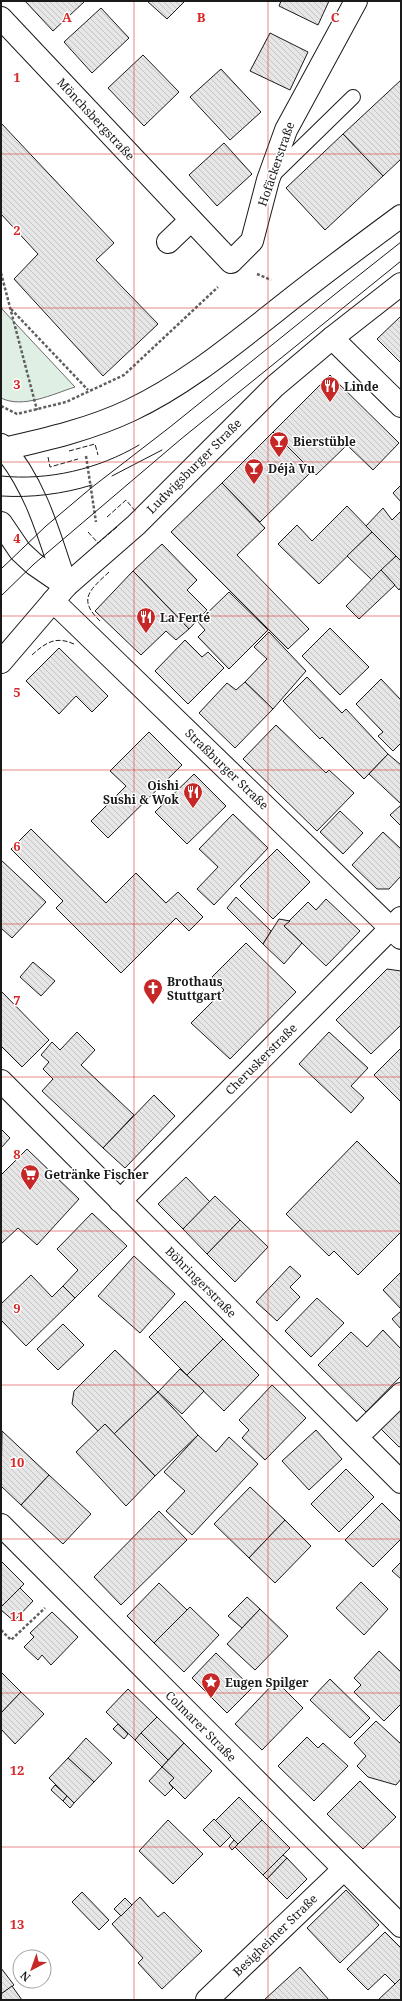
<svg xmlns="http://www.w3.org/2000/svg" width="402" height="2001" viewBox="0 0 402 2001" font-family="'Noto Serif',serif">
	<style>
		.green { fill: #e0efe3; stroke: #6a6a6a }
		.building { fill: url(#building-back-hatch); stroke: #1a1a1a }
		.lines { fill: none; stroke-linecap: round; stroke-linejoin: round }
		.lane-casing { stroke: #1a1a1a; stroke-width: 16 }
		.street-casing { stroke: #1a1a1a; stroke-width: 24 }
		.secondary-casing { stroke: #1a1a1a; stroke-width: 24 }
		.path { stroke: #5f5f5f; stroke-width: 2.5; stroke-dasharray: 3 2; stroke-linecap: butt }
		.lane { stroke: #fff; stroke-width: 14 }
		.street { stroke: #fff; stroke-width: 22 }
		.secondary { stroke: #fff; stroke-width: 22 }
		.tram { stroke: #1a1a1a; stroke-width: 1 }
		.fence { stroke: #1a1a1a; stroke-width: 1; stroke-dasharray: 5 2; stroke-linecap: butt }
		.grid { fill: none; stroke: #d62828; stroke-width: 1; stroke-opacity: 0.55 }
		.labels { text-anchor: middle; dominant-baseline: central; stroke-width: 3; stroke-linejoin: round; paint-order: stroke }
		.street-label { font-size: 12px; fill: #1a1a1a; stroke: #fff }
		.poi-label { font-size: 12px; font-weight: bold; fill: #1a1a1a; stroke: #fff; text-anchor: start }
		.grid-label { font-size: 13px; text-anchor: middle; font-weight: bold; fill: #d62828; stroke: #fff; stroke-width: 3; stroke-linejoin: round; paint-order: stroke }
	</style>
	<defs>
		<pattern id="building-back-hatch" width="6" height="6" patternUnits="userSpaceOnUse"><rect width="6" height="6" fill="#e6e6e6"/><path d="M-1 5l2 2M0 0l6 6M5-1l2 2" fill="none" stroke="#c5c5c5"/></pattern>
	</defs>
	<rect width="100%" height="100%" fill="#fff"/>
	<!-- green -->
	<path class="green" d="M 1,304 L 2,309 L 75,387 C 53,394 23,409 1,398 Z"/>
	<!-- building -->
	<g class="building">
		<path d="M 25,1 L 85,1 L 53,31 Z"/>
		<path d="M 147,1 L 185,1 L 167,19 Z"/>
		<path d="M 281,1 L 329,1 L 318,25 L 279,6 Z"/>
		<path d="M 101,8 L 129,38 L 92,73 L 64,42 Z"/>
		<path d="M 270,33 L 308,52 L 290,90 L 250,71 Z"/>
		<path d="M 143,55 L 179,92 L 144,126 L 108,88 Z"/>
		<path d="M 221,69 L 261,112 L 230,140 L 190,97 Z"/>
		<path d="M 401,80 L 401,159 L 383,176 L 343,134 Z"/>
		<path d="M 1,123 L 114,243 L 96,260 L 158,324 L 103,376 L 14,279 L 38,254 L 1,214 Z"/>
		<path d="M 343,134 L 383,176 L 325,230 L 286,188 Z"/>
		<path d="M 224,143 L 252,174 L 217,206 L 189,175 Z"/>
		<path d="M 401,316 L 401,363 L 377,339 Z"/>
		<path d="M 330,375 L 399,443 L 373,470 L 347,445 L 316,475 L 273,432 Z"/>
		<path d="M 273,432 L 312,471 L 260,522 L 222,483 Z"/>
		<path d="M 222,483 L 265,528 L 237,555 L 309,629 L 288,649 L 171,532 Z"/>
		<path d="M 401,485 L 401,502 L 393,493 Z"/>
		<path d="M 347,506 L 372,532 L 319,584 L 278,544 L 297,525 L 312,541 Z"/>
		<path d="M 383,508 L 392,520 L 401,511 L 401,561 L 366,526 Z"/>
		<path d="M 372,532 L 396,556 L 372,580 L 347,556 Z"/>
		<path d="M 162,544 L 197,580 L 187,590 L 207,610 L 189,629 L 133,571 Z"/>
		<path d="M 396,556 L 401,561 L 401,587 L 399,590 L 381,570 Z"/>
		<path d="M 381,570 L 395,585 L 359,619 L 346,606 Z"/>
		<path d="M 133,571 L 189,629 L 176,640 L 166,631 L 141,655 L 95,611 Z"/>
		<path d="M 229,592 L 268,630 L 229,669 L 198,637 L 205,630 L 198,622 Z"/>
		<path d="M 330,628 L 369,667 L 340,695 L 302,656 Z"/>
		<path d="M 269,632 L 306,671 L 273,709 L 245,682 L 267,659 L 254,647 Z"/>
		<path d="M 185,640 L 202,657 L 208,652 L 224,668 L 188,704 L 155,671 Z"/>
		<path d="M 59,648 L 108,696 L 92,712 L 76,696 L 59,714 L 26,681 Z"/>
		<path d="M 307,677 L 342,713 L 346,709 L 388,754 L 364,779 L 322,737 L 320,739 L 283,701 Z"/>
		<path d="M 381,679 L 401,700 L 401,743 L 393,751 L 378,736 L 383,732 L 356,704 Z"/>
		<path d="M 245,682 L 273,709 L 235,748 L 199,713 L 227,683 L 236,690 Z"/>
		<path d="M 276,725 L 326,773 L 329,770 L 354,793 L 317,831 L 243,759 Z"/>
		<path d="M 149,732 L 182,765 L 108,838 L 91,821 L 126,786 L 110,771 Z"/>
		<path d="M 388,754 L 401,765 L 401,804 L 369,774 Z"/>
		<path d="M 194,774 L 226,806 L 187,844 L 155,812 Z"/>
		<path d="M 401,805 L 401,826 L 390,815 Z"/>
		<path d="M 340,811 L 363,833 L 343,854 L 320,832 Z"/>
		<path d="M 233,814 L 268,848 L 214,905 L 197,889 L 218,867 L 199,849 Z"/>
		<path d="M 31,829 L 106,903 L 136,873 L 166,903 L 178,892 L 203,917 L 189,931 L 176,918 L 121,973 L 56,908 L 63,901 L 11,849 Z"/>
		<path d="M 383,832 L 401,849 L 401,876 L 389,889 L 377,889 L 352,865 Z"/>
		<path d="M 277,849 L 310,882 L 273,919 L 240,886 Z"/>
		<path d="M 1,860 L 46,902 L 12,938 L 1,928 Z"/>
		<path d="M 236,897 L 271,931 L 263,944 L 227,908 Z"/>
		<path d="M 326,899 L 360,931 L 326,966 L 284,926 L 308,902 L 316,910 Z"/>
		<path d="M 279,919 L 290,921 L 284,926 L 302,943 L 284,964 L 263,944 Z"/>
		<path d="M 246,943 L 296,992 L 230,1059 L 191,1023 L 224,990 L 212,977 Z"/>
		<path d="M 33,962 L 55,981 L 41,996 L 20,977 Z"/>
		<path d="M 387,969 L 401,971 L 401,1025 L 371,1054 L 336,1020 Z"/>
		<path d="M 1,991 L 49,1040 L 22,1067 L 1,1046 Z"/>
		<path d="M 77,1032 L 95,1050 L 81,1065 L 134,1115 L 103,1148 L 42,1091 L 53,1079 L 43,1069 L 49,1062 L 41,1055 L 52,1042 L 60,1050 Z"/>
		<path d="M 329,1032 L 368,1068 L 351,1086 L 364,1098 L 351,1113 L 299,1064 Z"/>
		<path d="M 401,1048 L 401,1102 L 374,1075 Z"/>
		<path d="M 154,1095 L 175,1116 L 125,1168 L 103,1148 Z"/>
		<path d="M 1,1129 L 10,1138 L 1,1148 Z"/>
		<path d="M 357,1141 L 401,1185 L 401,1232 L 358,1275 L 334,1251 L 329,1256 L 286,1214 Z"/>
		<path d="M 27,1149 L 79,1199 L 37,1245 L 18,1228 L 1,1244 L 1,1175 Z"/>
		<path d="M 186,1177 L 210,1202 L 183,1229 L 158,1204 Z"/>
		<path d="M 215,1196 L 240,1220 L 207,1254 L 183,1229 Z"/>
		<path d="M 92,1213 L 127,1246 L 75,1298 L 63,1286 L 78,1270 L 57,1249 Z"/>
		<path d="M 240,1220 L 268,1247 L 235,1282 L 207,1254 Z"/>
		<path d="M 134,1256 L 175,1294 L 140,1333 L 98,1296 Z"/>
		<path d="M 290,1266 L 301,1276 L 290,1287 L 300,1297 L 277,1321 L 256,1302 Z"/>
		<path d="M 401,1272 L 401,1309 L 383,1290 Z"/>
		<path d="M 31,1275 L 52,1297 L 63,1286 L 75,1298 L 26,1346 L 1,1320 L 1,1304 Z"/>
		<path d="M 317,1298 L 344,1323 L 311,1357 L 285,1331 Z"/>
		<path d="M 185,1301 L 223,1339 L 187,1375 L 149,1337 Z"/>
		<path d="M 401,1311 L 401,1329 L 392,1319 Z"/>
		<path d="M 63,1324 L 84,1345 L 58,1370 L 37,1349 Z"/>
		<path d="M 383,1330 L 401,1349 L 401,1376 L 366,1412 L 318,1365 L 351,1332 L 367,1347 Z"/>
		<path d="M 223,1339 L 259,1375 L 224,1411 L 187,1375 Z"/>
		<path d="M 115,1350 L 158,1392 L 114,1434 L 105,1424 L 98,1431 L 72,1404 L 74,1391 Z"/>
		<path d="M 180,1369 L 204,1391 L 182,1414 L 158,1392 Z"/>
		<path d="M 272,1385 L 306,1418 L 265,1460 L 242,1438 L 249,1430 L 239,1420 Z"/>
		<path d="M 158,1392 L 198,1435 L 155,1476 L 114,1434 Z"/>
		<path d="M 401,1406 L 401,1446 L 399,1447 L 380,1428 Z"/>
		<path d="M 105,1424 L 155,1476 L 126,1506 L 76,1452 Z"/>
		<path d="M 316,1430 L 342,1459 L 309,1490 L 282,1461 Z"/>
		<path d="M 2,1431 L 49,1475 L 21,1505 L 1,1486 Z"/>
		<path d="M 198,1435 L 216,1452 L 229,1437 L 258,1464 L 192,1535 L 166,1511 L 185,1491 L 164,1472 Z"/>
		<path d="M 346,1469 L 374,1497 L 339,1532 L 311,1504 Z"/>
		<path d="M 49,1475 L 91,1514 L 63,1544 L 21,1505 Z"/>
		<path d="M 250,1487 L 285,1520 L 249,1558 L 214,1524 Z"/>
		<path d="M 382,1503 L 401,1522 L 401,1539 L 373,1567 L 345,1540 Z"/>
		<path d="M 159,1511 L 187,1540 L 121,1605 L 94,1577 Z"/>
		<path d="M 285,1520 L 311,1546 L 275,1583 L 249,1558 Z"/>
		<path d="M 1,1561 L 24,1584 L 1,1607 Z"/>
		<path d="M 401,1562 L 401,1579 L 392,1571 Z"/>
		<path d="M 361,1582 L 388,1609 L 364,1635 L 336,1608 Z"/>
		<path d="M 159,1583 L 187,1610 L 154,1643 L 127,1616 Z"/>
		<path d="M 20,1588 L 33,1601 L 14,1621 L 1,1610 L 1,1607 Z"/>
		<path d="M 247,1597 L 260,1609 L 242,1628 L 228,1616 Z"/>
		<path d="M 190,1607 L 219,1635 L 184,1672 L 154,1643 Z"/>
		<path d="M 260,1609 L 288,1636 L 255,1670 L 227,1644 Z"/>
		<path d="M 52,1612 L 78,1637 L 51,1665 L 42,1655 L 38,1660 L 24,1647 L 34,1637 L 30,1633 Z"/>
		<path d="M 379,1651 L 401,1672 L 401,1704 L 384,1721 L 354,1692 L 361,1685 L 354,1678 Z"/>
		<path d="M 216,1653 L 252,1688 L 227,1713 L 192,1678 Z"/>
		<path d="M 1,1672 L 21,1692 L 1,1713 Z"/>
		<path d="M 330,1679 L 370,1718 L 350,1738 L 310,1700 Z"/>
		<path d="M 276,1681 L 303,1708 L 262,1750 L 235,1724 Z"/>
		<path d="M 128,1689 L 157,1717 L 135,1740 L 106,1712 Z"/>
		<path d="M 21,1692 L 44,1714 L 15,1744 L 1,1729 L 1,1713 Z"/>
		<path d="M 157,1717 L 184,1743 L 168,1760 L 141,1733 Z"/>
		<path d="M 376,1721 L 401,1744 L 401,1779 L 396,1785 L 368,1777 L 357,1766 L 366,1756 L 354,1743 Z"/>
		<path d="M 118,1724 L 128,1734 L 124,1739 L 113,1729 Z"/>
		<path d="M 141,1733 L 168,1760 L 162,1767 L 135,1740 Z"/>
		<path d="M 307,1737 L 318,1748 L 323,1743 L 348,1766 L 314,1801 L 278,1766 Z"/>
		<path d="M 86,1738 L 112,1763 L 94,1782 L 68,1758 Z"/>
		<path d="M 184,1743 L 212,1771 L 185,1799 L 169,1783 L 174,1778 L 162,1767 Z"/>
		<path d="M 68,1758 L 94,1782 L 74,1803 L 49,1778 Z"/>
		<path d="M 162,1767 L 174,1778 L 169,1783 L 173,1788 L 165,1796 L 149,1781 Z"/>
		<path d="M 360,1781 L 396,1817 L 363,1849 L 327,1814 Z"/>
		<path d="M 55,1785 L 67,1796 L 63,1801 L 51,1790 Z"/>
		<path d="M 67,1796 L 74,1803 L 70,1808 L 63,1801 Z"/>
		<path d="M 239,1797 L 262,1820 L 238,1844 L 215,1821 Z"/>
		<path d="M 214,1819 L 231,1836 L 220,1847 L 203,1830 Z"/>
		<path d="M 168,1820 L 203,1854 L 173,1884 L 139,1851 Z"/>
		<path d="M 262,1820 L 290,1848 L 263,1875 L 235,1847 Z"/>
		<path d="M 234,1840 L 238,1844 L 232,1850 L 229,1846 Z"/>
		<path d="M 283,1855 L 287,1858 L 267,1879 L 263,1875 Z"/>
		<path d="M 287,1858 L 307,1879 L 287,1899 L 267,1879 Z"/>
		<path d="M 346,1890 L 379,1925 L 340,1963 L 307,1928 Z"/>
		<path d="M 82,1892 L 109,1920 L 99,1930 L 72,1902 Z"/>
		<path d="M 140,1897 L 158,1917 L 164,1912 L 202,1951 L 162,1989 L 138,1963 L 143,1958 L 112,1924 Z"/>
		<path d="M 125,1898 L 132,1905 L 121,1916 L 114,1909 Z"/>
		<path d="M 385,1932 L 401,1948 L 401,1978 L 395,1984 L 385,1974 L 368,1990 L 347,1969 Z"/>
		<path d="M 300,1967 L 329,2000 L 264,2000 Z"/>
		<path d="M 1,1968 L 14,1985 L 1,1994 Z"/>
		<path d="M 401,1978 L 401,2000 L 378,2000 L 395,1984 Z"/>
		<path d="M 12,1986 L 22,2000 L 1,2000 L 1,1994 Z"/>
	</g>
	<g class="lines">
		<defs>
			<path id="lane" d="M 273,175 L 353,97"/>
			<g id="street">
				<path d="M 1,18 L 231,262 L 252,241 L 268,180 L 286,130 L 356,1"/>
				<path d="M 168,242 L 191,220"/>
				<path d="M 332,338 L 401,406"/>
				<path d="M 53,601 L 401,938"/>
				<path d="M 1,1081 L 401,1482"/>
				<path d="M 120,1201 L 401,918"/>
				<path d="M 357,1437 L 401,1394"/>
				<path d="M 1,1525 L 401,1926"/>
				<path d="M 207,2000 L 344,1869"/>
			</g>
			<g id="secondary">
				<path d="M 1,445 C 36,484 50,538 66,586"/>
				<path d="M 1,452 L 4,449 C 48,439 91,429 131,410 C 184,385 230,347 276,311 C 317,278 359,247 401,216"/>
				<path d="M 1,523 L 20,551 L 34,564 L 66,586"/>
				<path d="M 1,662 L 66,586 L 136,525 L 275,386 L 332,338 L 401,284"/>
			</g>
		</defs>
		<!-- lane casing -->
		<use href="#lane" class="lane-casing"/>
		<!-- street casing -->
		<use href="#street" class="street-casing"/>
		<!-- secondary casing -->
		<use href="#secondary" class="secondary-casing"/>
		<!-- path -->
		<g class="path">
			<path d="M 1,273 L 37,410"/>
			<path d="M 257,274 L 271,280"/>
			<path d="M 11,309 L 88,390"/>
			<path d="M 1,406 L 17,414 L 66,402 L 124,375 L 218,287"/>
			<path d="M 86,456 L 96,522"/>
			<path d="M 1,1630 L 11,1640 L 45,1608"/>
		</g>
		<!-- lane -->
		<use href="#lane" class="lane"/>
		<!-- street -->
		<use href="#street" class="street"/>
		<!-- secondary -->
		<use href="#secondary" class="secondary"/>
		<!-- tram -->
		<g class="tram">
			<path d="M 1,476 C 48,481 99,469 139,445"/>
			<path d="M 112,476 L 162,450"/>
			<path d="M 1,496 C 31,498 63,494 92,485"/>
			<path d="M 1,569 L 46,526 L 91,488 L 170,427 L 339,291 L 401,242"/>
			<path d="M 1,596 L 34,564 L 181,439 L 401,261"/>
		</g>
		<!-- fence -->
		<g class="fence">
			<path d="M 69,451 L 95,444 L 98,455"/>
			<path d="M 48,457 L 50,467 L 78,459"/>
			<path d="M 107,517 L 126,500 L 136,512"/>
			<path d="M 88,532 L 98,543 L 117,527"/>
			<path d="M 100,621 C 77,599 90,590 109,572"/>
			<path d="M 32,655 C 46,642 56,636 74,644"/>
		</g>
	</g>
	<!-- grid -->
	<path class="grid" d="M 134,1 L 134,2000M 268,1 L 268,2000M 1,154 L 401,154M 1,308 L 401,308M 1,462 L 401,462M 1,616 L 401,616M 1,770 L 401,770M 1,924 L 401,924M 1,1077 L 401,1077M 1,1231 L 401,1231M 1,1385 L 401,1385M 1,1539 L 401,1539M 1,1693 L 401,1693M 1,1847 L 401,1847"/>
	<!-- icons -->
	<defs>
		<symbol id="restaurant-pin" viewBox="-11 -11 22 30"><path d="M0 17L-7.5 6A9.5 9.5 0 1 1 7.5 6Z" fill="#c62828" stroke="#fff"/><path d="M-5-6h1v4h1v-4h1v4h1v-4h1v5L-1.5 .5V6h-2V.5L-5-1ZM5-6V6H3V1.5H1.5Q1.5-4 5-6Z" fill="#fff"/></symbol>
		<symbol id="bar-pin" viewBox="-11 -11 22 30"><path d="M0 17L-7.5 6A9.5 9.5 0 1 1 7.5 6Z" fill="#c62828" stroke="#fff"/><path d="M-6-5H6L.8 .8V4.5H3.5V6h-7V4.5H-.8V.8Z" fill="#fff"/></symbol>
		<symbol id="church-pin" viewBox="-11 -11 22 30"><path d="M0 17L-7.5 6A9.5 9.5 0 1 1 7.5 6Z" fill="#c62828" stroke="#fff"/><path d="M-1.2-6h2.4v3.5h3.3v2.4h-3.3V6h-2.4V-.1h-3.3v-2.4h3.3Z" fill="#fff"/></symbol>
		<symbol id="supermarket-pin" viewBox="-11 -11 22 30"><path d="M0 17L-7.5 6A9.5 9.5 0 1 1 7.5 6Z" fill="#c62828" stroke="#fff"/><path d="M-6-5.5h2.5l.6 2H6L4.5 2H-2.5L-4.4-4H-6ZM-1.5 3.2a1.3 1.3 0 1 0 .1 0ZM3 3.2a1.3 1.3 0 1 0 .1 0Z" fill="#fff"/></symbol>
		<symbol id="sight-pin" viewBox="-11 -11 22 30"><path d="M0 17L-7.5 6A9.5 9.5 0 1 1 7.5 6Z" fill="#c62828" stroke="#fff"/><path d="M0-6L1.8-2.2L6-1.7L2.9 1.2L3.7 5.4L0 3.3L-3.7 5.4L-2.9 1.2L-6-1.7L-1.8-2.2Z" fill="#fff"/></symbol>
	</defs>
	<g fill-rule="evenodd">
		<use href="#restaurant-pin" x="319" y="375" width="22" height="30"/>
		<use href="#bar-pin" x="268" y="430" width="22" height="30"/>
		<use href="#bar-pin" x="243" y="457" width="22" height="30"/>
		<use href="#restaurant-pin" x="135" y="606" width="22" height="30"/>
		<use href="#restaurant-pin" x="182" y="781" width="22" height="30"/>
		<use href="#church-pin" x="142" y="977" width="22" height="30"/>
		<use href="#supermarket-pin" x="19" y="1163" width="22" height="30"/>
		<use href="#sight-pin" x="200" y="1671" width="22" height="30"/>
	</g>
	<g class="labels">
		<!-- street labels -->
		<g class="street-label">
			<text transform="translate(96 119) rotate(47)">Mönchsbergstraße</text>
			<text transform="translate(276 164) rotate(-71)">Hofäckerstraße</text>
			<text transform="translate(194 466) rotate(-45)">Ludwigsburger Straße</text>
			<text transform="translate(227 769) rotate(44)">Straßburger Straße</text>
			<text transform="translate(261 1059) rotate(-45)">Cheruskerstraße</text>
			<text transform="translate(201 1282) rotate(45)">Böhringerstraße</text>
			<text transform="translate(201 1726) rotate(45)">Colmarer Straße</text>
			<text transform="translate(275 1935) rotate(-44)">Besigheimer Straße</text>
		</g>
		<!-- poi labels -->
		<g class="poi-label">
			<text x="344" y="386">Linde</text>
			<text x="293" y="441">Bierstüble</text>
			<text x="268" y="468">Déjà Vu</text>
			<text x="160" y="617">La Ferté</text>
			<text x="179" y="785" text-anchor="end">Oishi<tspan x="179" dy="14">Sushi &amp; Wok</tspan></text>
			<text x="167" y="981">Brothaus<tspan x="167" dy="14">Stuttgart</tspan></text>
			<text x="44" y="1174">Getränke Fischer</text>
			<text x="225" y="1682">Eugen Spilger</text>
		</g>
	</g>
	<g class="grid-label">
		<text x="67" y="22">A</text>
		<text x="201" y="22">B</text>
		<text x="335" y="22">C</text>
		<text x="17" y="82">1</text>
		<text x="17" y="235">2</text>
		<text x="17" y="389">3</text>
		<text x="17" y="543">4</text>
		<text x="17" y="697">5</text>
		<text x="17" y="851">6</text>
		<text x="17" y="1005">7</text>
		<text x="17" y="1159">8</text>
		<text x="17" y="1313">9</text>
		<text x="17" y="1467">10</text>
		<text x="17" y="1621">11</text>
		<text x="17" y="1775">12</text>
		<text x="17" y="1929">13</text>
	</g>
	<!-- border -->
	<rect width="402" height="2001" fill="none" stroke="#1a1a1a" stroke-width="4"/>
	<!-- north arrow -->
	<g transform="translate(32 1969) rotate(221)"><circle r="19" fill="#ffffff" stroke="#a3a3a3"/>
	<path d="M0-3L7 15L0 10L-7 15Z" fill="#c62828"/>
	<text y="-6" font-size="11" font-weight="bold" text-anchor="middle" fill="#1a1a1a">N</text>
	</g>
</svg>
